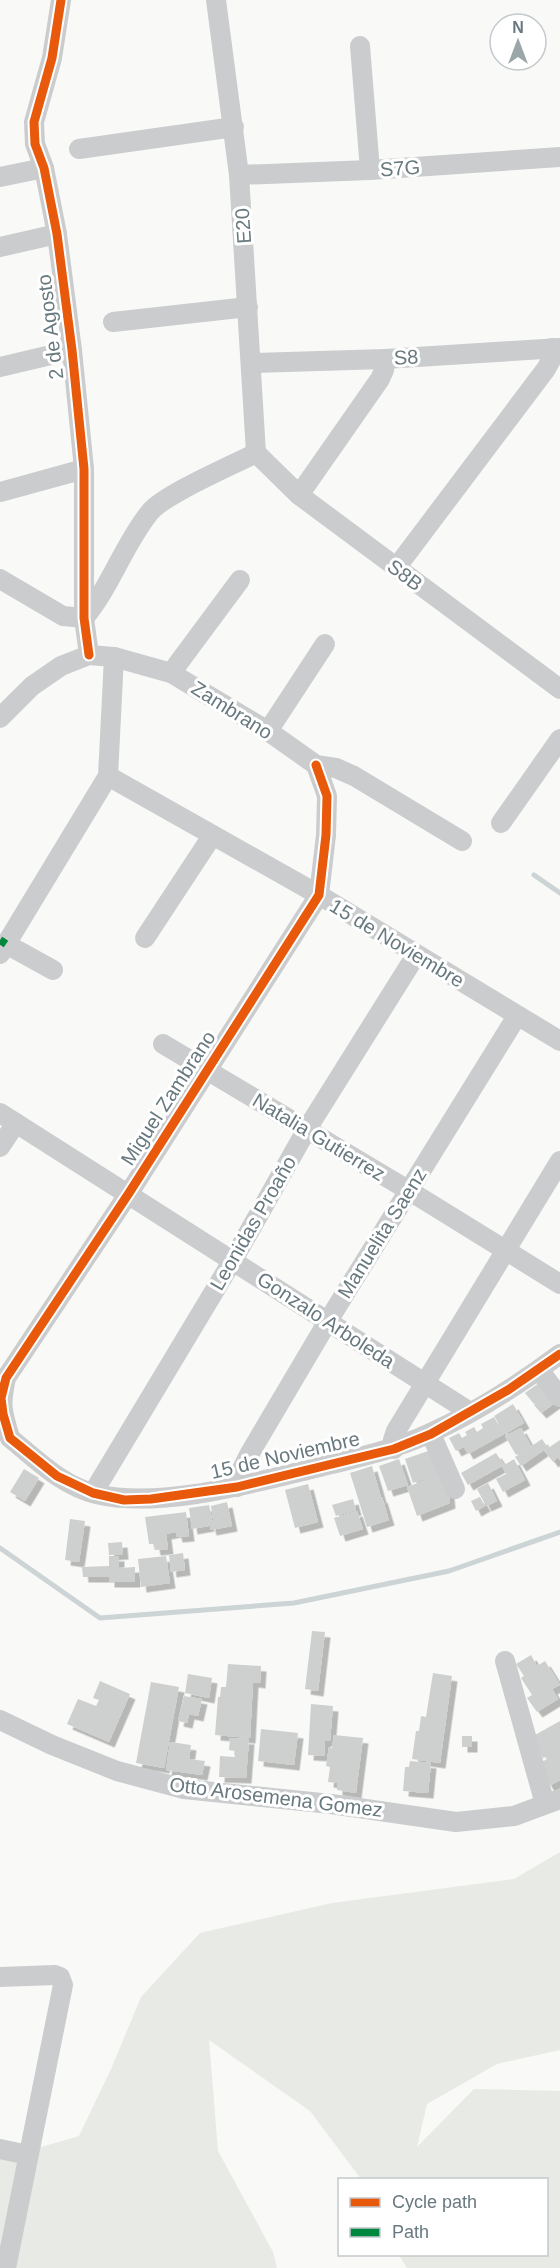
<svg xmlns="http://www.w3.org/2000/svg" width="560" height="2268" viewBox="0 0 560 2268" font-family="Arial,sans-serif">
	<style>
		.green { fill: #e8eae6 }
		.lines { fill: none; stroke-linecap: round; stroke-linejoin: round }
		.stream { stroke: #ccd4d5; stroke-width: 5 }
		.building { fill: #ced0d0; filter: url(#shadow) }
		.minor { stroke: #cacccd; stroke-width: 20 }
		.quiet { stroke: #00873e; stroke-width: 8; stroke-dasharray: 15 8; stroke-linecap: butt }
		.cycleway-casing { stroke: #fff; stroke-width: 13 }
		.cycleway { stroke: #e8590c; stroke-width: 9 }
		.labels { text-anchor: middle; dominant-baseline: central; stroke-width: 6; stroke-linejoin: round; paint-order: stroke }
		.street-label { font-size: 20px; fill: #68797f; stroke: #fff }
	</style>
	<defs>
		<filter id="shadow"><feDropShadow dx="5.5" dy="5.5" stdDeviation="0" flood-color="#0004"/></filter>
	</defs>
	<rect width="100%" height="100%" fill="#f9f9f8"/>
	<!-- green -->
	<path class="green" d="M 560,1852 L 560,2050 L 497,2064 L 427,2104 L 417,2147 L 474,2089 L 560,2091 L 560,2268 L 407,2268 L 399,2255 L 546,2254 L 546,2180 L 361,2179 L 310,2111 L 209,2040 L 218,2151 L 273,2252 L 277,2268 L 0,2268 L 0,2159 L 79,2136 L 111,2069 L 141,1997 L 200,1933 L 332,1903 L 514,1879 Z"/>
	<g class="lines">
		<!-- stream -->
		<g class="stream">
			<path d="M 534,875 L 560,893"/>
			<path d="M 0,1548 L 100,1618 L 294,1603 L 449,1571 L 560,1532"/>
		</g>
	</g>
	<!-- building -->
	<g class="building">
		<path d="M 543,1380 L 551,1391 L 534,1404 L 525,1393 Z"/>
		<path d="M 552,1391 L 559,1400 L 541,1413 L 534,1405 Z"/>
		<path d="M 513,1404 L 524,1423 L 505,1434 L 494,1416 Z"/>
		<path d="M 494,1417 L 504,1434 L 468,1454 L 464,1447 L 456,1451 L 449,1438 L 459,1433 L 462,1438 L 467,1435 L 465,1432 L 474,1427 L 477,1432 L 483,1428 L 481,1424 Z"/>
		<path d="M 521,1428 L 531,1446 L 516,1455 L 505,1436 Z"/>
		<path d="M 542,1439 L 548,1448 L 560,1440 L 560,1460 L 558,1457 L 553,1462 L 544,1450 L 521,1466 L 515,1457 Z"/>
		<path d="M 431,1450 L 439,1474 L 413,1483 L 405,1459 Z"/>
		<path d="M 496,1453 L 504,1465 L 514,1459 L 525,1480 L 503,1492 L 496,1479 L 506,1474 L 502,1466 L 468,1485 L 461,1473 Z"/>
		<path d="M 399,1459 L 408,1485 L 388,1491 L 379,1466 Z"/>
		<path d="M 372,1466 L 381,1497 L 365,1503 L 382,1497 L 389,1520 L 367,1527 L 350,1473 Z"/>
		<path d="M 24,1469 L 39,1478 L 25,1501 L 10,1492 Z"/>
		<path d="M 447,1472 L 450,1503 L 417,1516 L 407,1487 Z"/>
		<path d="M 488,1483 L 497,1501 L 486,1506 L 477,1489 Z"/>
		<path d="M 308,1484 L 318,1522 L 295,1528 L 285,1490 Z"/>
		<path d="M 480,1497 L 485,1506 L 476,1511 L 471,1501 Z"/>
		<path d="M 353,1499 L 356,1510 L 336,1516 L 332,1505 Z"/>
		<path d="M 227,1502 L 232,1526 L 211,1530 L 209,1521 L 218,1519 L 213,1519 L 211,1506 Z"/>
		<path d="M 209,1505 L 212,1519 L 208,1520 L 209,1526 L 192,1529 L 189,1508 Z"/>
		<path d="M 357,1511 L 363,1529 L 340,1536 L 334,1518 Z"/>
		<path d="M 186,1512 L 189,1536 L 177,1537 L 176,1532 L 166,1534 L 168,1549 L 155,1550 L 154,1544 L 149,1544 L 145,1517 Z"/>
		<path d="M 70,1519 L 85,1521 L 79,1562 L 65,1560 Z"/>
		<path d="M 122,1542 L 123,1554 L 109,1555 L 108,1543 Z"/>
		<path d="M 183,1553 L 185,1570 L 171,1572 L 169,1555 Z"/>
		<path d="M 109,1556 L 119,1556 L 119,1568 L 135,1567 L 135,1582 L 109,1582 L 109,1577 L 83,1577 L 82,1567 L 109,1566 Z"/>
		<path d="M 166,1556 L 170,1583 L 141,1587 L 138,1559 Z"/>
		<path d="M 312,1631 L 325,1632 L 318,1691 L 305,1689 Z"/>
		<path d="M 531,1655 L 537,1666 L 545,1661 L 560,1685 L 552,1689 L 558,1699 L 537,1712 L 527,1698 L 532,1695 L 521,1678 L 524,1676 L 516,1664 Z"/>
		<path d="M 228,1664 L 261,1666 L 260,1683 L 253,1682 L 250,1738 L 215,1735 L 218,1697 L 220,1697 L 221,1687 L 226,1687 Z"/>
		<path d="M 433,1673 L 452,1676 L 440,1763 L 412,1759 L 416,1731 L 419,1731 L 421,1716 L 426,1717 Z"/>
		<path d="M 188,1674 L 212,1678 L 209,1698 L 185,1693 Z"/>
		<path d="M 100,1681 L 130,1694 L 109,1742 L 67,1724 L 78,1699 L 96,1706 L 99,1700 L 93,1698 Z"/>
		<path d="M 151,1682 L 179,1687 L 164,1768 L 136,1763 Z"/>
		<path d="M 184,1696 L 202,1699 L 198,1716 L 189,1714 L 187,1723 L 178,1721 Z"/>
		<path d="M 311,1704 L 333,1706 L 330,1741 L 325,1741 L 324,1756 L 308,1755 Z"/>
		<path d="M 560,1721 L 560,1780 L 549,1786 L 537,1765 L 547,1759 L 546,1757 L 543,1758 L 533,1736 Z"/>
		<path d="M 261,1729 L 298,1733 L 294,1765 L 258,1761 Z"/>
		<path d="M 334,1735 L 363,1738 L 356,1793 L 337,1790 L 337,1783 L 328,1782 L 330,1767 L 326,1766 L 329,1747 L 332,1748 Z"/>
		<rect x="462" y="1736" width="10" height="11"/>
		<path d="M 230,1738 L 249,1739 L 246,1778 L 219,1777 L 220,1756 L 235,1757 L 235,1751 L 229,1750 Z"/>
		<path d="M 170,1742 L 191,1745 L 189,1759 L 205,1761 L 202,1775 L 166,1770 Z"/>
		<path d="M 410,1761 L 431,1763 L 428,1793 L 403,1791 L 405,1767 L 409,1767 Z"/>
	</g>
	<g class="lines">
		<!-- minor -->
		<g class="minor">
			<path d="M 61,0 L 52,58 L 34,122 L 35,144 L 44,168 L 57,234 L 72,350 L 84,469 L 84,618 L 89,655"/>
			<path d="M 216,0 L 239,175 L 256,453"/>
			<path d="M 360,46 L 370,170"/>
			<path d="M 79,149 L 234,127"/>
			<path d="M 239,175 L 370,170 L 560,157"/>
			<path d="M 0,177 L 44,168"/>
			<path d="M 0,247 L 57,234"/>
			<path d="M 113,322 L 248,307"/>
			<path d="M 252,363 L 385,359 L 560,348"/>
			<path d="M 0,367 L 72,350"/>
			<path d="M 256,453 L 299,495 L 560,689"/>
			<path d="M 0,492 L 84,469"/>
			<path d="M 299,495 L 380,379 L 384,370 L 385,359"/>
			<path d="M 396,568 L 546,369 L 551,360 L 552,348"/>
			<path d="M 0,579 L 63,616 L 84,618 C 111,586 124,544 150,512 C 165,494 233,465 256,453"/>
			<path d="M 171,673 L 240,580"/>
			<path d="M 0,718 L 32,686 L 61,666 L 89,655 L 114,657 L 171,673 L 268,731 L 316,765 L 336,768 L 354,776 L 462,841"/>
			<path d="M 268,731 L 325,644"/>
			<path d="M 108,776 L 319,895 L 560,1041"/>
			<path d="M 501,823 L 560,739"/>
			<path d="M 145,938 L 212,836"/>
			<path d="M 6,944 L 53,970"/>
			<path d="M 0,954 L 108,776 L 114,657"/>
			<path d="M 163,1044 L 408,1190 L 560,1284"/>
			<path d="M 0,1113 L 470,1412"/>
			<path d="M 0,1147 L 16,1123"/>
			<path d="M 539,1370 L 560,1397"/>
			<path d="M 431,1434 L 455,1489"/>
			<path d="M 10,1438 C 2,1411 0,1405 6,1378 L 129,1193 L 319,895 L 326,835 L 327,796 L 316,765"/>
			<path d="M 10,1438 C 36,1459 62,1486 96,1494 C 159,1509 249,1484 311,1469 C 351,1459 391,1451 428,1434 C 473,1414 521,1383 560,1354"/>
			<path d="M 394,1449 L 393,1440 L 396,1431 L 560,1161"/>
			<path d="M 237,1487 L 242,1469 L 250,1453 L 328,1321 L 517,1016"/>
			<path d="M 93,1493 L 233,1260 L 307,1129 L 416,955"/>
			<path d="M 505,1661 L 545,1804"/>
			<path d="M 0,1720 L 52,1745 L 117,1771 L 184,1789 L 331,1804 L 456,1822 L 514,1816 L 560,1799"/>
			<path d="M 0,1977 L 55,1975 L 60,1977 L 63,1985 L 6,2268"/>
			<path d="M 0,2149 L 28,2155"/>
		</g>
		<!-- quiet -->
		<path class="quiet" d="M 0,940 L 6,944"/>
		<defs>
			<g id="cycleway">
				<path d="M 61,0 L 52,58 L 34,122 L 35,144 L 44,168 L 57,234 L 72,350 L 84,469 L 84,618 L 89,655"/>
				<path d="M 316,765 L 327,796 L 326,835 L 319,895 L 129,1193 L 6,1378 L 1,1398 L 3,1414 L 10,1438 L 57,1476 L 93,1493 L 124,1500 L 151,1499 L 237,1487 L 394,1449 L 431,1434 L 508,1390 L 560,1354"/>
			</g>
		</defs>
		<!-- cycleway casing -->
		<use href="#cycleway" class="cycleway-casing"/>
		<!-- cycleway -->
		<use href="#cycleway" class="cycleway"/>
	</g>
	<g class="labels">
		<!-- street labels -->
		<g class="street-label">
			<text transform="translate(400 168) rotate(-4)">S7G</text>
			<text transform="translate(243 226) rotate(-94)">E20</text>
			<text transform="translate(50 327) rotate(-97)">2 de Agosto</text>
			<text transform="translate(406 357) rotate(-3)">S8</text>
			<text transform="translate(405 575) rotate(37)">S8B</text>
			<text transform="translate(232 710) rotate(32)">Zambrano</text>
			<text transform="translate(397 943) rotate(31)">15 de Noviembre</text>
			<text transform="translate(168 1098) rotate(-57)">Miguel Zambrano</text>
			<text transform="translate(319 1137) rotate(31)">Natalia Gutierrez</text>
			<text transform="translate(253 1223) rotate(-60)">Leonidas Proaño</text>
			<text transform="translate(382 1233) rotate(-58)">Manuelita Saenz</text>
			<text transform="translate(326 1320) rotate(33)">Gonzalo Arboleda</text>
			<text transform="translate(285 1455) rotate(-13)">15 de Noviembre</text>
			<text transform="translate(276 1797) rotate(7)">Otto Arosemena Gomez</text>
		</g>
	</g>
	<!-- legend -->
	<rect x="338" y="2178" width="210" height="78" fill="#ffffff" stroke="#c3c9cc" stroke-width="1.5"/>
	<rect x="350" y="2198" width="30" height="9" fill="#e8590c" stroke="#c3c9cc" stroke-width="1.5"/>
	<text x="392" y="2208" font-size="18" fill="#68797f">Cycle path</text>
	<rect x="350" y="2228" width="30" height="9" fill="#00873e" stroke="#c3c9cc" stroke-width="1.5"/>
	<text x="392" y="2238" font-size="18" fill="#68797f">Path</text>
	<!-- north arrow -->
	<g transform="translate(518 42)"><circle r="28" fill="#ffffff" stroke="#c3c9cc" stroke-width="1.5"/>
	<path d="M0-4.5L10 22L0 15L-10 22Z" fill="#9ba6a9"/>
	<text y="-9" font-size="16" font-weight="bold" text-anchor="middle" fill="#68797f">N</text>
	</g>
</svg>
